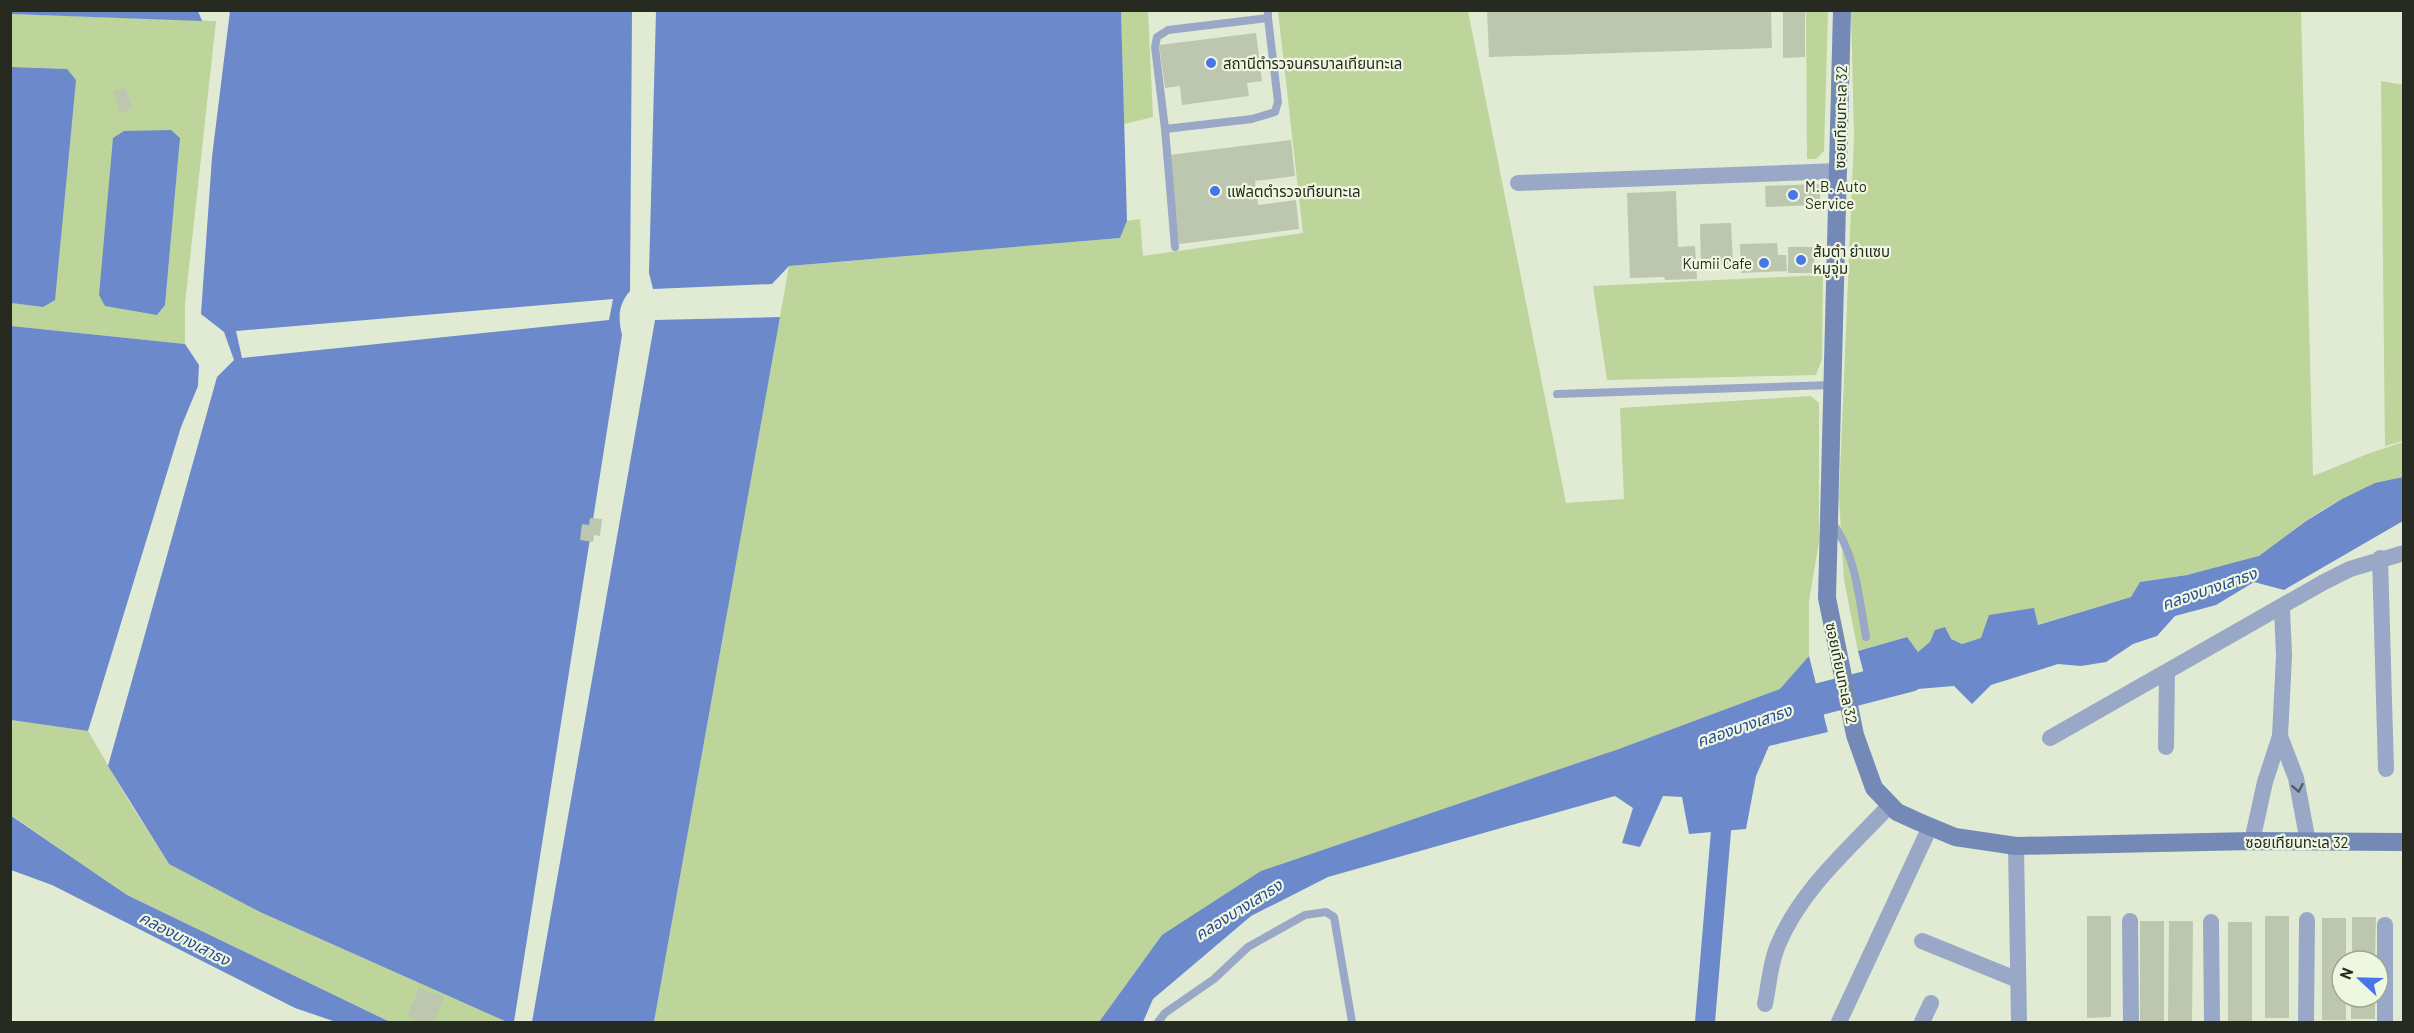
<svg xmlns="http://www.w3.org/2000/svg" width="2414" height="1033" viewBox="0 0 2414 1033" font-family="Barlow,'Noto Sans Thai',sans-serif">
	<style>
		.green { fill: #bdd49a; fill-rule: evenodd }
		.water { fill: #6b89cb; fill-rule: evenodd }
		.pier { fill: #e1ebd3 }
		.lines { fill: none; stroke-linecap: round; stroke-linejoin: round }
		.canal { stroke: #6b89cb; stroke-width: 20 }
		.river { stroke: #6b89cb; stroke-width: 32 }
		.building { fill: #bdc7af }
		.lane { stroke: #99a8c7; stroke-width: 8 }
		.street { stroke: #99a8c7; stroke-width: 16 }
		.secondary { stroke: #7489b6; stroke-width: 18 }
		.oneway { stroke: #545c63 }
		.poi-dot { fill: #4875e7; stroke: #eef8e0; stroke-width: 2 }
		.labels { text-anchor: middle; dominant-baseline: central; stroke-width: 4.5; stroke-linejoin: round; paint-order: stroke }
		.poi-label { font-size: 15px; fill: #262a21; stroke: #eef8e0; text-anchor: start }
		.street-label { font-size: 15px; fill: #262a21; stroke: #eef8e0 }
		.water-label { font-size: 16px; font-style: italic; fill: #284797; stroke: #eef8e0 }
	</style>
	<rect width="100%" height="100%" fill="#e1ebd3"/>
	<!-- green -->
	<g class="green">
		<path d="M 1121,11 L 1148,11 L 1153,117 L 1124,124 Z"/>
		<path d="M 1278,11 L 1468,11 L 1566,503 L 1624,499 L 1620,408 L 1811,396 L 1819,403 L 1819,542 L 1809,601 L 1809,656 L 1781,689 L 1616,750 L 1162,935 L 1099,1022 L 654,1022 L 789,266 L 1120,238 L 1127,221 L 1140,219 L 1143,256 L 1303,233 Z"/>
		<path d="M 1806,11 L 1828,11 L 1824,151 L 1816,159 L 1807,159 Z"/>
		<path d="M 1851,11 L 2301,11 L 2313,476 L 2370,453 L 2403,442 L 2403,477 C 2368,484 2335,501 2304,522 C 2289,532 2274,551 2257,557 C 2220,571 2179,576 2141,582 L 2131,597 L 2037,625 L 1962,644 C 1945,636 1932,641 1918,652 L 1906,637 L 1858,651 L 1844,580 L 1839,497 L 1854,137 Z"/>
		<path d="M 11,14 L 216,21 L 185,304 L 185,344 L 11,326 L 11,303 L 43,307 L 67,69 L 11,67 ZM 180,138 L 165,305 L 157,315 Z"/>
		<path d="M 2381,81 L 2404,85 L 2403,441 L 2385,446 Z"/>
		<path d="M 1823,275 L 1822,359 L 1816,375 L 1607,380 L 1593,286 Z"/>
		<path d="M 11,720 L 88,731 L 128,800 L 169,864 L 260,912 L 507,1022 L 390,1022 L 127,895 L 11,815 Z"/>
	</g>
	<!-- water -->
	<g class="water">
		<path d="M 11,10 L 198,11 L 202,21 L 11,14 Z"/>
		<path d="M 230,11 L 632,11 L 630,291 C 618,305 618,317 622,335 L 514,1022 L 507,1022 L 260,912 L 169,864 L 108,766 L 217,377 L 234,360 L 224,332 L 201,314 L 212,157 ZM 613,299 L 609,320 L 242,358 L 236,331 Z"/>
		<path d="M 656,11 L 1121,11 L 1127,221 L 1120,238 L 789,266 L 772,284 L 653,289 L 649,273 Z"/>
		<path d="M 11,67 L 67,69 L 76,80 L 55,300 L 43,307 L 11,303 Z"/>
		<path d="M 171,130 L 180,138 L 165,305 L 157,315 L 105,306 L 99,295 L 113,138 L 124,131 Z"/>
		<path d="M 780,317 L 654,1022 L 532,1022 L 655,320 Z"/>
		<path d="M 11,326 L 185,344 L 199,365 L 198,386 L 181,427 L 88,731 L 11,720 Z"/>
		<path d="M 2403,477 L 2403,521 L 2284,590 L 2254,582 L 2216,605 L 2175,616 L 2157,636 L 2133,644 L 2106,662 L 2081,666 L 2058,664 L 1991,685 L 1972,704 L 1954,686 L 1869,693 L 1858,651 L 1907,637 L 1918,652 L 1930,642 L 1935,630 L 1945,627 L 1951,639 L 1962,644 L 1981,638 L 1989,615 L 2034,608 L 2038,625 L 2131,597 L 2140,582 L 2187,575 L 2259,556 L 2306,521 L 2342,499 L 2375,483 Z"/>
		<path d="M 1809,656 L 1828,732 L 1769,746 L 1756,776 L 1746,829 L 1689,834 L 1682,797 L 1663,796 L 1640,847 L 1622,843 L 1633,808 L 1615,796 L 1328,877 L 1251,916 L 1153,999 L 1143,1022 L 1099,1022 L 1162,935 L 1261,871 L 1616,750 L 1780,689 Z"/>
		<path d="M 10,815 L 127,895 L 390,1022 L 336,1022 L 295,1008 L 52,885 L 11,870 Z"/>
	</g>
	<!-- pier -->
	<path class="pier" d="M 1809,653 L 1812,655 L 1831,731 L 1829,735 Z"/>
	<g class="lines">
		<!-- canal -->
		<path class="canal" d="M 1705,1022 L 1723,807"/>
		<!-- river -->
		<path class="river" d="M 1778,713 L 1816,700 L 1909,676"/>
	</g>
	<!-- building -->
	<g class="building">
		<path d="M 1487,10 L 1771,10 L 1772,48 L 1489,57 Z"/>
		<path d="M 1783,10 L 1805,10 L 1805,57 L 1783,58 Z"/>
		<path d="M 1256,33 L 1262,81 L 1247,83 L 1249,96 L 1182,105 L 1180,86 L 1165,88 L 1159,45 Z"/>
		<path d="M 125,88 L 133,108 L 120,113 L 113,92 Z"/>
		<path d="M 1291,140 L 1295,176 L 1255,181 L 1258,205 L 1296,200 L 1299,229 L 1179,244 L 1169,155 Z"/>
		<path d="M 1820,184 L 1820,205 L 1766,207 L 1765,186 Z"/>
		<path d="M 1676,191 L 1678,247 L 1695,246 L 1697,279 L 1665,280 L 1664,277 L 1630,278 L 1627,193 Z"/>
		<path d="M 1731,223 L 1733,264 L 1701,265 L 1700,224 Z"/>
		<path d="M 1777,243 L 1778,255 L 1786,255 L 1787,271 L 1741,273 L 1740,244 Z"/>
		<rect x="1788" y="247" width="26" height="26"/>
		<path d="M 590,518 L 602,519 L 600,536 L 594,535 L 593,542 L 580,540 L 582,524 L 589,525 Z"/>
		<path d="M 2087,916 L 2111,916 L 2111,1017 L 2087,1018 Z"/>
		<rect x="2265" y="916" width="24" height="102"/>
		<path d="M 2352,917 L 2376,917 L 2375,961 L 2352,961 Z"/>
		<path d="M 2322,918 L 2346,918 L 2346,961 L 2342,961 L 2342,997 L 2346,997 L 2346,1020 L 2322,1020 Z"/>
		<rect x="2140" y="921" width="24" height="101"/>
		<path d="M 2169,921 L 2193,921 L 2192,1022 L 2168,1022 Z"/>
		<rect x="2228" y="922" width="24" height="100"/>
		<path d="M 419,988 L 444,997 L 434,1022 L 420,1022 L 407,1017 Z"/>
		<rect x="2351" y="997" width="24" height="22"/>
	</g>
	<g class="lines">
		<!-- lane -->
		<g class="lane">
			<path d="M 1268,10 L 1268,18 L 1278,102 L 1275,112 L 1252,119 L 1165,129 L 1155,47 L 1157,37 L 1168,30 L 1268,18"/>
			<path d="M 1165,129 L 1175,247"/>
			<path d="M 1557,394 L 1831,385"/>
			<path d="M 1831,521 C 1856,553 1859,599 1866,637"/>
			<path d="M 1158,1022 L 1165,1013 L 1214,979 L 1248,947 L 1305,915 L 1326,912 L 1334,917 L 1352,1022"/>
		</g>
		<!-- street -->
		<g class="street">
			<path d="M 1518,183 L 1839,171"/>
			<path d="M 2380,558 L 2386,769"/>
			<path d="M 2280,736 L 2296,778 L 2308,842"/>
			<path d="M 2050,738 L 2324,582 L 2350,569 L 2404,553"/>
			<path d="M 2166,747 L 2167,672"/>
			<path d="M 2252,841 L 2265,782 L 2280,736 L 2284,656 L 2282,608"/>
			<path d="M 2016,846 L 2019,1022"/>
			<path d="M 2130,921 L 2131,1022"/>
			<path d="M 2211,922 L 2212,1022"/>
			<path d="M 1922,941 L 2018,980"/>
			<path d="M 1765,1004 C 1769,985 1770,963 1778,945 C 1801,889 1850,848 1890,805"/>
			<path d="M 1839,1022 L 1930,827"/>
			<path d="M 1922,1022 L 1931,1003"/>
			<path d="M 2306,1022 L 2307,920"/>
			<path d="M 2385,1022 L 2385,925"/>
		</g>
		<!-- secondary -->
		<path class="secondary" d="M 1842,10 L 1827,598 L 1855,735 L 1874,788 L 1897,812 L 1919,822 L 1955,837 L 2016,846 L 2252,841 L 2404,842"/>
	</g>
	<!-- one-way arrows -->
	<defs><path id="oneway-chevron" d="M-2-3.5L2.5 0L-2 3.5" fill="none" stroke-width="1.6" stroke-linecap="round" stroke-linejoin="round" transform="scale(1.5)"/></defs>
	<use class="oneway" href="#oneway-chevron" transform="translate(2298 788) rotate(79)"/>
	<!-- markers -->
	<g class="poi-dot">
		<circle cx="1211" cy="63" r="6"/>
		<circle cx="1215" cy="191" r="6"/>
		<circle cx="1793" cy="195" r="6"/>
		<circle cx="1801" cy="260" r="6"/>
		<circle cx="1764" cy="263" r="6"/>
	</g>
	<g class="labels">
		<!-- poi labels -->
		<g class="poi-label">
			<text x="1223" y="63">สถานีตำรวจนครบาลเทียนทะเล</text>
			<text x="1805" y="186">M.B. Auto<tspan x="1805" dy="17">Service</tspan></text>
			<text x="1227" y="191">แฟลตตำรวจเทียนทะเล</text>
			<text x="1813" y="251">ส้มตำ ยำแซบ<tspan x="1813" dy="17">หมูจุ่ม</tspan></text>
			<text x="1752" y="263" text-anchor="end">Kumii Cafe</text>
		</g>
		<!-- street labels -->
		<g class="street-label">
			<text transform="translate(1840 117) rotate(-89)">ซอยเทียนทะเล 32</text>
			<text transform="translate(1842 673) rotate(78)">ซอยเทียนทะเล 32</text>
			<text x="2297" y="842">ซอยเทียนทะเล 32</text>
		</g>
		<!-- water labels -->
		<g class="water-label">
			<text transform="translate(2209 588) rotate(-19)">คลองบางเสาธง</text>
			<text transform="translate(1744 725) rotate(-19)">คลองบางเสาธง</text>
			<text transform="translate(1238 909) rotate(-32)">คลองบางเสาธง</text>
			<text transform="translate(185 938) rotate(27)">คลองบางเสาธง</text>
		</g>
	</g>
	<!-- border -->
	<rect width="2414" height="1033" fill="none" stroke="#262a21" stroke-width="24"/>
	<!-- north arrow -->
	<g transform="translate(2360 979) rotate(292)"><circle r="28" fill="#eef8e0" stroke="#9ea694" stroke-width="1.5"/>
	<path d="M0-4.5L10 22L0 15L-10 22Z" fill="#4875e7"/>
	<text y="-9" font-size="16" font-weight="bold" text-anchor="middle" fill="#262a21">N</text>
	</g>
</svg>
